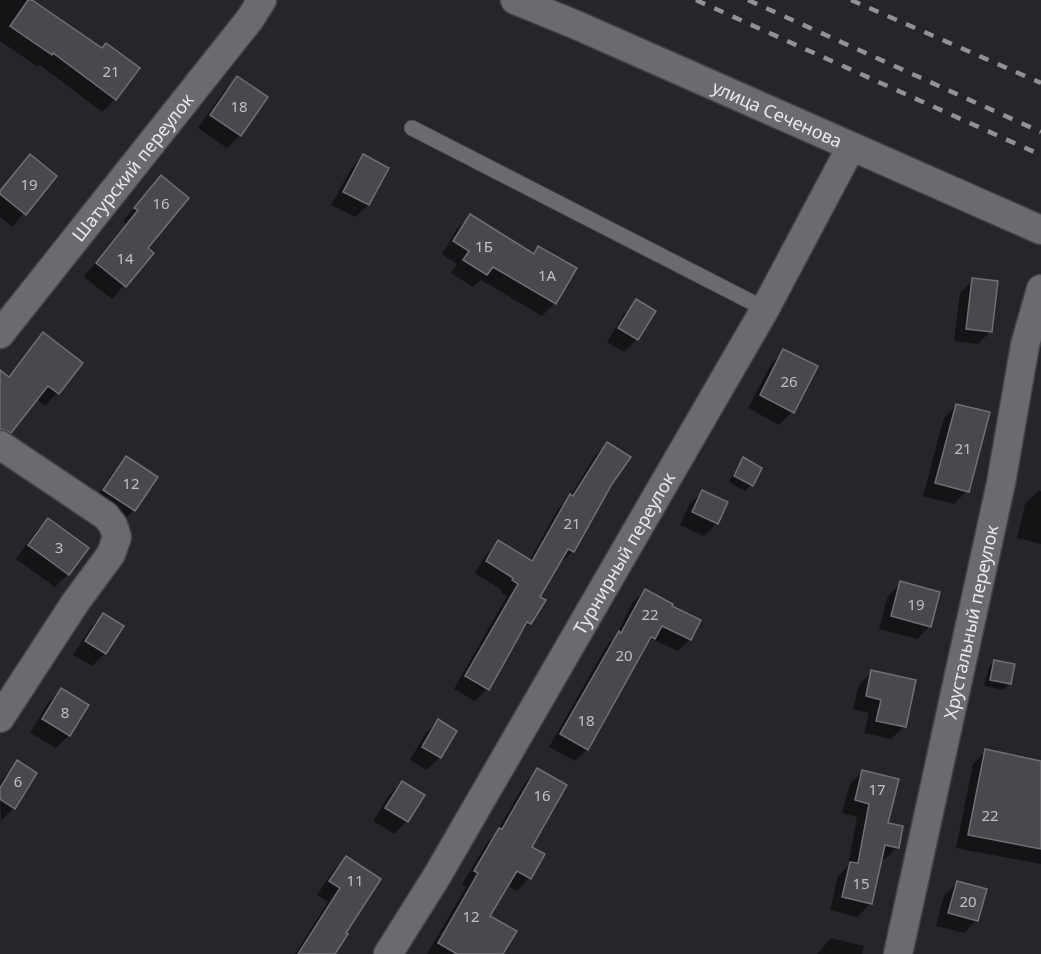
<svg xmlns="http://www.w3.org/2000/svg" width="1041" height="954" viewBox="0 0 1041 954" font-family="'Noto Sans',sans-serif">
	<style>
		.shadow { fill: #0007 }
		.building { fill: #4a484e; stroke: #716f76; stroke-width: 1.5 }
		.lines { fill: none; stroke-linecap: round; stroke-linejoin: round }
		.service-casing { stroke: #434247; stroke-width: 17 }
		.minor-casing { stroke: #434247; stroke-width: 31 }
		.service { stroke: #6c6a71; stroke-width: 15 }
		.minor { stroke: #6c6a71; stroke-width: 28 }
		.rail { stroke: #929195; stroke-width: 4.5; stroke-dasharray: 10 10; stroke-linecap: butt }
		.labels { text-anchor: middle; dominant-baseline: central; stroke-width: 4.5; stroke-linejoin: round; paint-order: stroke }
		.number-label { font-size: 15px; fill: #c0bfc4 }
		.street-label { font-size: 18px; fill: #e8e7eb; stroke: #1d1b21 }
	</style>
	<rect width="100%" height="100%" fill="#26252a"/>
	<!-- shadow -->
	<g class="shadow">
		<path d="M 0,0 L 29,0 L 115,99 L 102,112 L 40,65 L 38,67 L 0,41 Z"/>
		<path d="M 237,78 L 240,135 L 227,148 L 198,128 L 224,91 Z"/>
		<path d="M 30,156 L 55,177 L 12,227 L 0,217 L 0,191 Z"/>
		<path d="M 363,156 L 387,168 L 368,205 L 355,217 L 331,205 L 351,169 Z"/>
		<path d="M 161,177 L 146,248 L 152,253 L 112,299 L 84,277 L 126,224 L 123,221 Z"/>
		<path d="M 470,216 L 532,254 L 538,248 L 555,303 L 542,316 L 481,280 L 473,287 L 451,273 L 457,264 L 442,254 L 457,229 Z"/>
		<path d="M 973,280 L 991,331 L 978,344 L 954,341 L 960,293 Z"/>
		<path d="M 637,301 L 637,339 L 624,352 L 607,342 L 624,314 Z"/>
		<path d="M 43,334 L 80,363 L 57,393 L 45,406 L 36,399 L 0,442 L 0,385 Z"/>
		<path d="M 784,351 L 792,412 L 779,425 L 748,408 L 771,364 Z"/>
		<path d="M 957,405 L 967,491 L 954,504 L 923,496 L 944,418 Z"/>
		<path d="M 607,444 L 573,551 L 560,563 L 559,562 L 538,597 L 530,623 L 518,635 L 487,689 L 475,701 L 454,689 L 507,596 L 501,593 L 502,590 L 475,573 L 486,555 L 499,542 L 529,561 L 558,509 L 569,498 L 595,456 Z"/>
		<path d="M 127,458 L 134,510 L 121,523 L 92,503 L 114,471 Z"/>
		<path d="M 744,459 L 751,485 L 745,491 L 729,482 L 738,465 Z"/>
		<path d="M 1038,491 L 1041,491 L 1041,544 L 1017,538 L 1025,504 Z"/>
		<path d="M 702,492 L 717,523 L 704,536 L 680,525 L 689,505 Z"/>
		<path d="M 48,520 L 68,574 L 55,587 L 16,559 L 35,532 Z"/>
		<path d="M 901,583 L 930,626 L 917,639 L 879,629 L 888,596 Z"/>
		<path d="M 645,590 L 670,607 L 690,639 L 678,651 L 652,639 L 644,647 L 587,749 L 575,761 L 549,747 L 607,645 L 615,638 L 633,602 Z"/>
		<path d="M 104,614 L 122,626 L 105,653 L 92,666 L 73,655 L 91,627 Z"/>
		<path d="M 995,661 L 1013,665 L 1009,684 L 1003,690 L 984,686 L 989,667 Z"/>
		<path d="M 872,672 L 904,726 L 891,739 L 864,733 L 869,713 L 853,709 L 859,685 Z"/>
		<path d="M 61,690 L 69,735 L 56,748 L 30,733 L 48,703 Z"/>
		<path d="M 438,721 L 440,757 L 427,770 L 410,760 L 425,734 Z"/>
		<path d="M 986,751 L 1041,762 L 1041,864 L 956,848 L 973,764 Z"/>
		<path d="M 17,762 L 14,808 L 1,821 L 0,782 Z"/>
		<path d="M 538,770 L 530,847 L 543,855 L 529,878 L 517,891 L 507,885 L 488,917 L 502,954 L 427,954 L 466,887 L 462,884 L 487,843 L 496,833 L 525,783 Z"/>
		<path d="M 863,771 L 897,847 L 884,860 L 881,859 L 870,904 L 857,917 L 830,910 L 838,876 L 848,866 L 857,817 L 842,813 L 850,784 Z"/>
		<path d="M 402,782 L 407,821 L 394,834 L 373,821 L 389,795 Z"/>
		<path d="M 346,858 L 333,954 L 295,954 L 328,902 L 317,895 L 333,871 Z"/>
		<path d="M 957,883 L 977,920 L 964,933 L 936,926 L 944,896 Z"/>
		<path d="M 831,938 L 864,946 L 862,954 L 817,954 Z"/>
	</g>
	<!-- building -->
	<g class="building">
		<path d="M 28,0 L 32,0 L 102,48 L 106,43 L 140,68 L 116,100 L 53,53 L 52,55 L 10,26 Z"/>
		<path d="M 237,76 L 268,97 L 241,136 L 210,115 Z"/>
		<path d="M 30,154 L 57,176 L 26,215 L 0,194 L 0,191 Z"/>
		<path d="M 363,154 L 389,168 L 369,205 L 343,192 Z"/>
		<path d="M 161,175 L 189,198 L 148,248 L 154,253 L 126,287 L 96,263 L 138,210 L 134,208 Z"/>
		<path d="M 470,214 L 534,254 L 538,246 L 577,268 L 556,304 L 493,267 L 487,275 L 463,260 L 469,251 L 453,241 Z"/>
		<path d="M 972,278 L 998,281 L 992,332 L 966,329 Z"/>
		<path d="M 636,299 L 656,311 L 638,340 L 618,328 Z"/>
		<path d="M 43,332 L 83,363 L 59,394 L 48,386 L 11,433 L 0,429 L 0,370 L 9,377 Z"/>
		<path d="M 783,349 L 818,366 L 794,413 L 760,395 Z"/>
		<path d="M 956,404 L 990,412 L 969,492 L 935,483 Z"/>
		<path d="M 607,442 L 631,457 L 612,484 L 574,552 L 568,549 L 540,597 L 546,600 L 531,624 L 527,622 L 489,690 L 465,676 L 518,584 L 512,580 L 513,578 L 486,561 L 498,540 L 532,561 L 570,494 L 573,496 Z"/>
		<path d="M 126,456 L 158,477 L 135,511 L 103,490 Z"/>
		<path d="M 743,457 L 762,468 L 753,486 L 734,476 Z"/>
		<path d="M 702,490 L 728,502 L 718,524 L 692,512 Z"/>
		<path d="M 48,518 L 89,548 L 69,575 L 28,545 Z"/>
		<path d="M 900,581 L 940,592 L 931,627 L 891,616 Z"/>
		<path d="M 645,589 L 673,604 L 672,606 L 701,620 L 691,640 L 662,626 L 655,639 L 651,637 L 588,750 L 560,734 L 619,631 L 621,633 Z"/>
		<path d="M 103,613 L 124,626 L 106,654 L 85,641 Z"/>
		<path d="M 994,660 L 1015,664 L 1011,684 L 990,680 Z"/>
		<path d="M 871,670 L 916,680 L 906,727 L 876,721 L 881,700 L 866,696 Z"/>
		<path d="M 61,688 L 89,705 L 70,736 L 42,719 Z"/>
		<path d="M 438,719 L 457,731 L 441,758 L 422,747 Z"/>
		<path d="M 985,749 L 1041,761 L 1041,849 L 968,835 Z"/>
		<path d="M 17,760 L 37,773 L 15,809 L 0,799 L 0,788 Z"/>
		<path d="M 537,768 L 567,785 L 532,847 L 545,854 L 531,879 L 517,871 L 490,916 L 517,931 L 503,954 L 457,954 L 438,943 L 478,873 L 474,871 L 499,828 L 502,829 Z"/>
		<path d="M 862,770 L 899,779 L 888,823 L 903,826 L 899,848 L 885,845 L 872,904 L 842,897 L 850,862 L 858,863 L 869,804 L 855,800 Z"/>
		<path d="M 402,781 L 425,795 L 408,822 L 385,808 Z"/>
		<path d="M 346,856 L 381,879 L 346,933 L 348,934 L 335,954 L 298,954 L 340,888 L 329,881 Z"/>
		<path d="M 957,881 L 987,889 L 978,921 L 948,913 Z"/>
	</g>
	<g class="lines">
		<defs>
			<path id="service" d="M 412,128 L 765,309"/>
			<g id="minor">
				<path id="s1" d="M 515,0 L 574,24 L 1041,230"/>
				<path id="s2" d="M 0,334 L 250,19 L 262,0"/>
				<path d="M 0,445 L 106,516 L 113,525 L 117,537 L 111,554 L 75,603 L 0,718"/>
				<path id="s3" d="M 388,954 L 437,876 L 765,309 L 851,147"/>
				<path id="s4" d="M 898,954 L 1001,483 L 1025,345 L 1041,289"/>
			</g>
		</defs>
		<!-- service casing -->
		<use href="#service" class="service-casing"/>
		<!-- minor casing -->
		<use href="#minor" class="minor-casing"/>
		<!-- service -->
		<use href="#service" class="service"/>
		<!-- minor -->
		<use href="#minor" class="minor"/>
		<!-- rail -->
		<g class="rail">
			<path d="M 696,0 L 1041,155"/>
			<path d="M 748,0 L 1041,132"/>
			<path d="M 851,0 L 1041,83"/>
		</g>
	</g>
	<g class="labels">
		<!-- number labels -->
		<g class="number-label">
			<text x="111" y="71">21</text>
			<text x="239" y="106">18</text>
			<text x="29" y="184">19</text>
			<text x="161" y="203">16</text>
			<text x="484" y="246">1Б</text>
			<text x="125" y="258">14</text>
			<text x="547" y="275">1А</text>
			<text x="789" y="381">26</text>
			<text x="963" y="448">21</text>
			<text x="131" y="483">12</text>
			<text x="572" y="523">21</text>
			<text x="59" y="547">3</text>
			<text x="916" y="604">19</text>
			<text x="650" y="614">22</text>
			<text x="624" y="655">20</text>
			<text x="65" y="712">8</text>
			<text x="586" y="720">18</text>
			<text x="18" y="781">6</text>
			<text x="877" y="789">17</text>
			<text x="542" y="795">16</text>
			<text x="990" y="815">22</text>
			<text x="355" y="880">11</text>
			<text x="861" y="883">15</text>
			<text x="968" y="901">20</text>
			<text x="471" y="916">12</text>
		</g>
		<!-- street labels -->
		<g class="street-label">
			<text stroke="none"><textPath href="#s1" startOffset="286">улица Сеченова</textPath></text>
			<text stroke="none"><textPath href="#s2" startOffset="213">Шатурский переулок</textPath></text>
			<text stroke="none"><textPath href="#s3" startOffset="465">Турнирный переулок</textPath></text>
			<text stroke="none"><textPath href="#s4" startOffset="340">Хрустальный переулок</textPath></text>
		</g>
	</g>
</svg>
